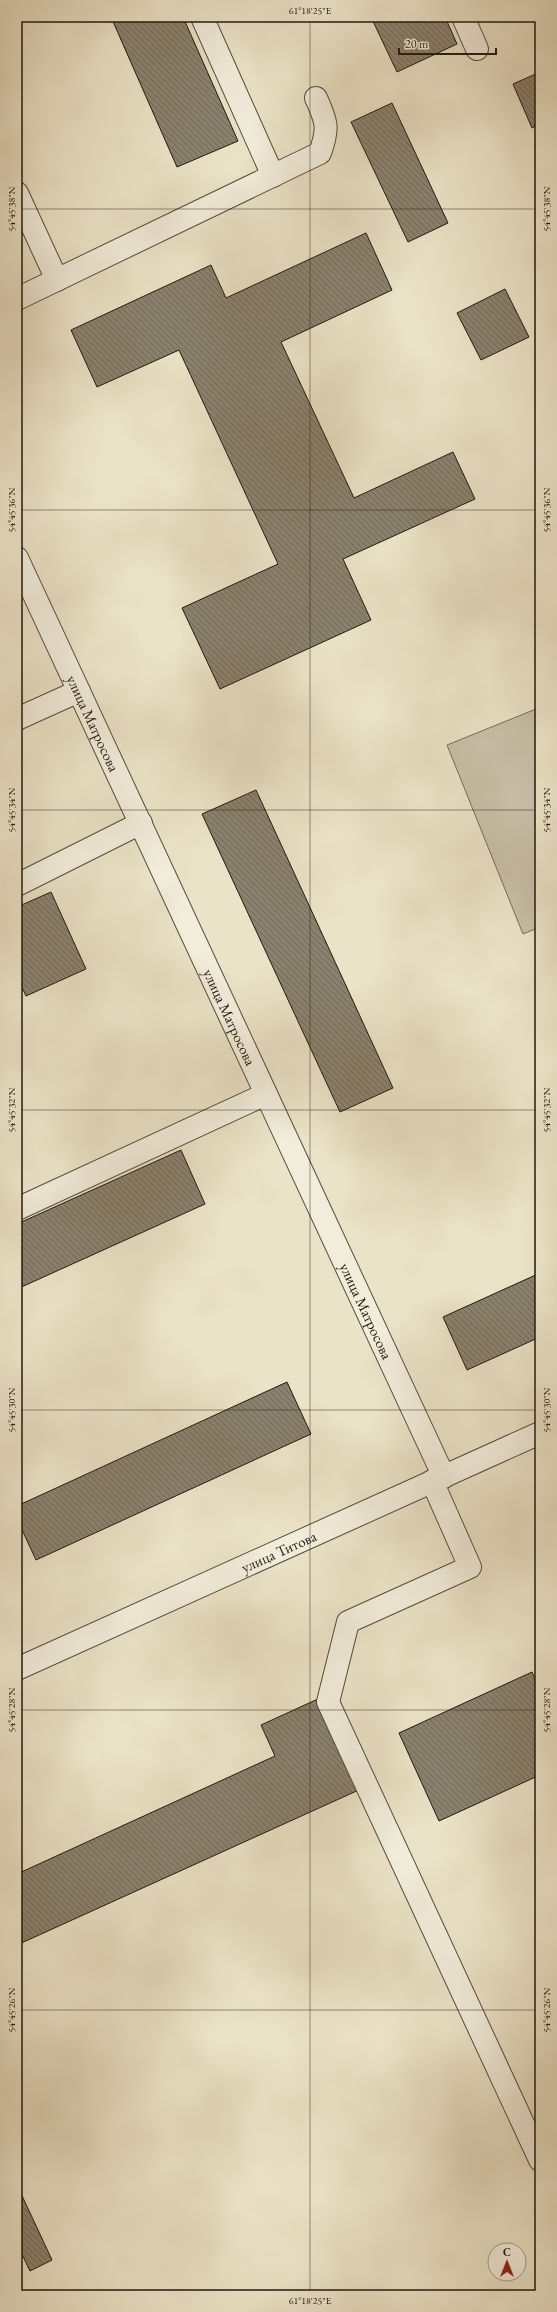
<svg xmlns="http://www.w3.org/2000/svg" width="557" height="2312" viewBox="0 0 557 2312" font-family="'EB Garamond',serif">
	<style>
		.pitch { fill: #c8c0a8; stroke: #746c5b }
		.building { fill: url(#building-back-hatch); stroke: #20180e }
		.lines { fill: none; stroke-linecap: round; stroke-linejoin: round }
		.minor-casing { stroke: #534b3c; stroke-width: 24 }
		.minor { stroke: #f2eddb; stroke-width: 22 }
		.ticks { fill: none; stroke: #20180e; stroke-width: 1; stroke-opacity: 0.45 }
		.labels { text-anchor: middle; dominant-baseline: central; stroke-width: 4; stroke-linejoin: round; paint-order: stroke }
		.street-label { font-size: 15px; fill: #20180e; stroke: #f2eddb }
		.neatline { fill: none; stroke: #20180e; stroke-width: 1.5 }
		.ticks-label { font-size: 10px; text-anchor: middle; fill: #20180e }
	</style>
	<defs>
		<pattern id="building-back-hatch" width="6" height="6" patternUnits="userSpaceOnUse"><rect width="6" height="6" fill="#8a826e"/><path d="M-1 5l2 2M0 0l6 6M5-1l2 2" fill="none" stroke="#706959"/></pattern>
	</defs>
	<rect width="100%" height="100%" fill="#ebe3c7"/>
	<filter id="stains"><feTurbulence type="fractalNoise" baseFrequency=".005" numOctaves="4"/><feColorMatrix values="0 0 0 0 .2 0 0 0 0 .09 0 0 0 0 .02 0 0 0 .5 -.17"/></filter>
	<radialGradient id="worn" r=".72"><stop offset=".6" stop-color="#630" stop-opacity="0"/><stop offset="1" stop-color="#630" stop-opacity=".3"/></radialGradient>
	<!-- pitch -->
	<path class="pitch" d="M 536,709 L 540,720 L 540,927 L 523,934 L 447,745 Z"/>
	<!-- building -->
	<g class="building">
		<path d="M 111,17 L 183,17 L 238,141 L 177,167 Z"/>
		<path d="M 371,17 L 445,17 L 457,44 L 397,72 Z"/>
		<path d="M 540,72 L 540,124 L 532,128 L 513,84 Z"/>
		<path d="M 392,103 L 448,223 L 408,242 L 351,122 Z"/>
		<path d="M 366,233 L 392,290 L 281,342 L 354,498 L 453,452 L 475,499 L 343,559 L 371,620 L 220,689 L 182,608 L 278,564 L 179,350 L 97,387 L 71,330 L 211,265 L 226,298 Z"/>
		<path d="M 505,289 L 529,337 L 481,360 L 457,313 Z"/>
		<path d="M 256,790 L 393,1088 L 340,1112 L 202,814 Z"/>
		<path d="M 51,892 L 86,969 L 26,996 L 17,977 L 17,907 Z"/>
		<path d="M 181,1150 L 205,1204 L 17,1289 L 17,1224 Z"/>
		<path d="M 540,1273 L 540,1337 L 467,1370 L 443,1317 Z"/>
		<path d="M 287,1382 L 311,1434 L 36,1560 L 17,1519 L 17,1506 Z"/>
		<path d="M 532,1672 L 540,1690 L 540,1775 L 439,1821 L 399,1733 Z"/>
		<path d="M 320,1698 L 361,1789 L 17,1945 L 17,1874 L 275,1756 L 261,1725 Z"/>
		<path d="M 17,2185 L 52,2260 L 30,2271 L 17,2244 Z"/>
	</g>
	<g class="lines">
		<defs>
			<g id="minor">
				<path d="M 202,17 L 273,176"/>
				<path d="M 463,17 L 477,49"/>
				<path d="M 17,193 L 57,280"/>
				<path d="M 17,299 L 320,153 C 329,128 327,122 316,98"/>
				<path id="s1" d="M 17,558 L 444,1477"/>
				<path d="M 17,719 L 79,691"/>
				<path d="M 17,885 L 141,823"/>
				<path d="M 17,1209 L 266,1094"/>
				<path d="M 432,1481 L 470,1567 L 348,1622 L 328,1702 L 540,2160"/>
				<path id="s2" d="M 17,1669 L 540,1433"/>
			</g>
		</defs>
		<!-- minor casing -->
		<use href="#minor" class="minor-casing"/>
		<!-- minor -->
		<use href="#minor" class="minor"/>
	</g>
	<!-- ticks -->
	<path class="ticks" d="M 310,17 L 310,2295M 17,209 L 540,209M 17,510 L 540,510M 17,810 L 540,810M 17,1110 L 540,1110M 17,1410 L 540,1410M 17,1710 L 540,1710M 17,2010 L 540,2010"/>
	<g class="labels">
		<!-- street labels -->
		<g class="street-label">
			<text stroke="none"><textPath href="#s1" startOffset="182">улица Матросова</textPath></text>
			<text stroke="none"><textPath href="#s1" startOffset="506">улица Матросова</textPath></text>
			<text stroke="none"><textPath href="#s1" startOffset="830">улица Матросова</textPath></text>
			<text stroke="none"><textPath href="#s2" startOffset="287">улица Титова</textPath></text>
		</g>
	</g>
	<!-- margin -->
	<rect width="557" height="2312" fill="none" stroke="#ebe3c7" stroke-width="44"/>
	<!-- north arrow -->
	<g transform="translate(507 2262)"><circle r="19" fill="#f2eddb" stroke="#9e9889"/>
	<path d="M0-3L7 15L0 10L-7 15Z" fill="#8f2418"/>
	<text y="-6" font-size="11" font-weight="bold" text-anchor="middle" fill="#20180e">С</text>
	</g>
	<!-- scale -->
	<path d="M399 48v6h97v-6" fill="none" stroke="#20180e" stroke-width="2"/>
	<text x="405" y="48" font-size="12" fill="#20180e" stroke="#f2eddb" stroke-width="3" paint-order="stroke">20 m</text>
	<rect x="22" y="22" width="513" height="2268" class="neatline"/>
	<g class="ticks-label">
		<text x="310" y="14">61°18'25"E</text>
		<text transform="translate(11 209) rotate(-90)" y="4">54°45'38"N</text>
		<text transform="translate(546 209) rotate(-90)" y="4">54°45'38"N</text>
		<text transform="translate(11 510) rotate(-90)" y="4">54°45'36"N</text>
		<text transform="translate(546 510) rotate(-90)" y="4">54°45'36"N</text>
		<text transform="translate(11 810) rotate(-90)" y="4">54°45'34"N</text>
		<text transform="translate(546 810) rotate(-90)" y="4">54°45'34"N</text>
		<text transform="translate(11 1110) rotate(-90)" y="4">54°45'32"N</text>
		<text transform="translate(546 1110) rotate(-90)" y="4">54°45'32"N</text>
		<text transform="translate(11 1410) rotate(-90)" y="4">54°45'30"N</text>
		<text transform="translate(546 1410) rotate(-90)" y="4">54°45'30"N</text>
		<text transform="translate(11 1710) rotate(-90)" y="4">54°45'28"N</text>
		<text transform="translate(546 1710) rotate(-90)" y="4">54°45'28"N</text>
		<text transform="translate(11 2010) rotate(-90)" y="4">54°45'26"N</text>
		<text transform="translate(546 2010) rotate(-90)" y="4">54°45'26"N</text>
		<text x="310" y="2304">61°18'25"E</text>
	</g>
	<rect width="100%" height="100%" filter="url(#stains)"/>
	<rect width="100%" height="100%" fill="url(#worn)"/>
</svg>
